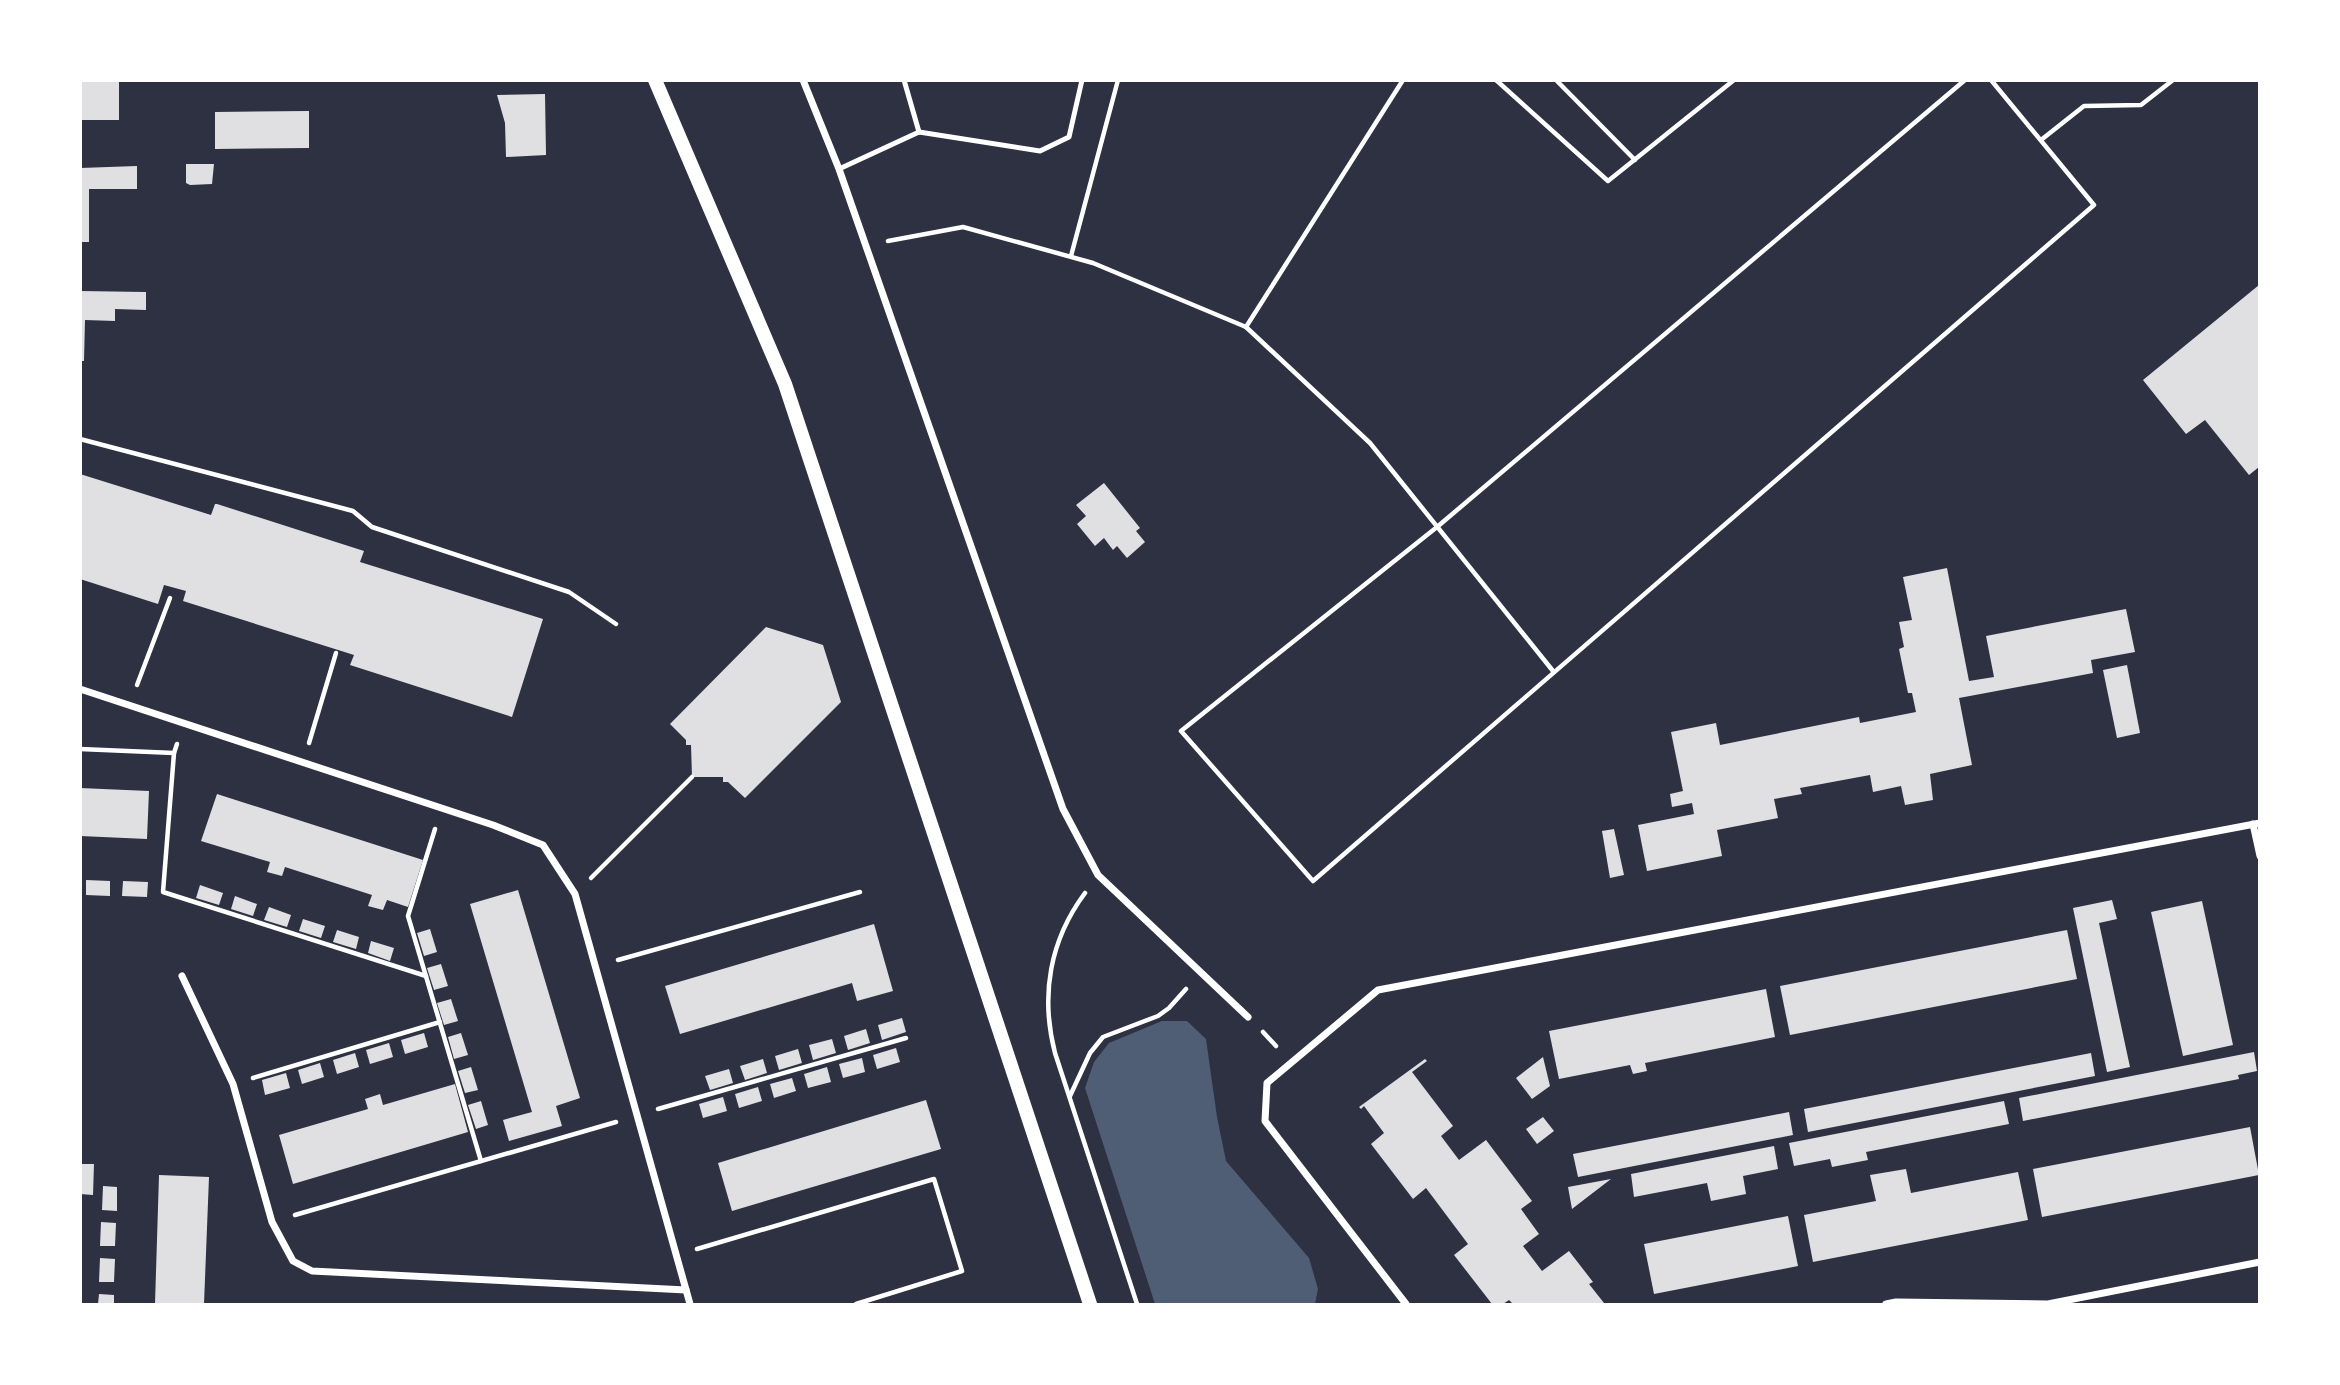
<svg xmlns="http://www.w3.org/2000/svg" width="2340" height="1385" viewBox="0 0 2340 1385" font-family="Barlow,sans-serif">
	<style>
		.water { fill: #4f5d75 }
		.building { fill: #e0e0e3 }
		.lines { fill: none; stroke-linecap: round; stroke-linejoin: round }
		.path { stroke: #fff; stroke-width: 4.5 }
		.service { stroke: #fff; stroke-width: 5 }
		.minor { stroke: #fff; stroke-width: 7 }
		.secondary { stroke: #fff; stroke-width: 14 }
	</style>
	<rect width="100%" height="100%" fill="#2d3142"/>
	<!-- water -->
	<path class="water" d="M 1162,1021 L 1187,1021 L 1206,1039 L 1217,1117 L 1226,1161 L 1309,1258 L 1318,1289 L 1315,1304 L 1155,1304 L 1085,1088 L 1094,1062 L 1109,1043 Z"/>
	<!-- building -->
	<g class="building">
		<rect x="80" y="80" width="39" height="40"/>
		<path d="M 545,94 L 546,155 L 506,157 L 505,123 L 497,95 Z"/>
		<path d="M 309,111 L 309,148 L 215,149 L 215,112 Z"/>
		<path d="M 186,164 L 214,164 L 212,184 L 190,185 L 186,183 Z"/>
		<path d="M 137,166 L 137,189 L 89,189 L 89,242 L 80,242 L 80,168 Z"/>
		<path d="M 2259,285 L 2259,467 L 2249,475 L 2205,420 L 2186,434 L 2143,380 Z"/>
		<path d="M 80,291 L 146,292 L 146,310 L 115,309 L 115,321 L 85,320 L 84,361 L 80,361 Z"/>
		<path d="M 80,474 L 211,515 L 215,504 L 217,504 L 364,551 L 360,562 L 543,619 L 512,717 L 350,665 L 354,655 L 183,601 L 186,591 L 164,585 L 158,604 L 80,579 Z"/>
		<path d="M 1104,483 L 1140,528 L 1136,531 L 1145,542 L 1127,558 L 1117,546 L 1113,550 L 1104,538 L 1095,546 L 1077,524 L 1086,516 L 1076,505 Z"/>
		<path d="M 1947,568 L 1969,681 L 1994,677 L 1986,636 L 2115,611 L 2126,609 L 2135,652 L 2091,660 L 2093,673 L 1959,698 L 1972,765 L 1930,774 L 1933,800 L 1905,805 L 1901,786 L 1873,792 L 1870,775 L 1800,788 L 1802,794 L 1774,799 L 1778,818 L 1717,830 L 1722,856 L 1647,871 L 1638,825 L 1694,814 L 1692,803 L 1672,807 L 1670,794 L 1683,791 L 1671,732 L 1716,723 L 1720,745 L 1859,717 L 1860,723 L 1916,712 L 1912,693 L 1908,693 L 1899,649 L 1904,647 L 1899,622 L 1912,620 L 1903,577 Z"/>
		<path d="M 766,627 L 823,645 L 841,702 L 745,798 L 728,782 L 723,782 L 723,777 L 692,777 L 691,745 L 686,745 L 686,740 L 670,724 Z"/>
		<path d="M 2127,665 L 2140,733 L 2117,738 L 2103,670 Z"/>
		<path d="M 80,788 L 149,791 L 147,839 L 80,836 Z"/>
		<path d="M 217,794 L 423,860 L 408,907 L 387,900 L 383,910 L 368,906 L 372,895 L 285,867 L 282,876 L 267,872 L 270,862 L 201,841 Z"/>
		<path d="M 1614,829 L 1624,875 L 1610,878 L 1602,831 Z"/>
		<path d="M 86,880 L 110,881 L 110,896 L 86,895 Z"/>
		<path d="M 123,881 L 148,882 L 147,897 L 122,896 Z"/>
		<path d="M 200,885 L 223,893 L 219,905 L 196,898 Z"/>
		<path d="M 518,890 L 580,1098 L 556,1106 L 562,1126 L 509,1141 L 503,1120 L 532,1112 L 470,904 Z"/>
		<path d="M 235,896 L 257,904 L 253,916 L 231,909 Z"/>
		<path d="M 2112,900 L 2117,919 L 2099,923 L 2130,1067 L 2107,1072 L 2073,908 Z"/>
		<path d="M 2202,901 L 2233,1045 L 2183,1056 L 2151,912 Z"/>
		<path d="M 269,907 L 291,915 L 287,927 L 264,920 Z"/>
		<path d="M 303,919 L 325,926 L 321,938 L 299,931 Z"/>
		<path d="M 874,924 L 893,991 L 857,1001 L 852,983 L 680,1034 L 665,986 Z"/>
		<path d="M 430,929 L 437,952 L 424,956 L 417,933 Z"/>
		<path d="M 337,930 L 359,937 L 356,949 L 333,942 Z"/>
		<path d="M 2067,930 L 2077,979 L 1790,1035 L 1780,986 Z"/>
		<path d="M 371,941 L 394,948 L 390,961 L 368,953 Z"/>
		<path d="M 441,964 L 448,986 L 434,990 L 427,968 Z"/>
		<path d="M 1766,989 L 1775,1037 L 1645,1063 L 1647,1071 L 1633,1074 L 1630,1065 L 1559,1079 L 1549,1031 Z"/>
		<path d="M 451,999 L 458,1021 L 444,1025 L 437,1003 Z"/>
		<path d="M 902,1018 L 906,1032 L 882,1040 L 878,1025 Z"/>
		<path d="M 866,1029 L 870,1043 L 848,1050 L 844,1036 Z"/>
		<path d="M 424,1033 L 428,1047 L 405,1054 L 401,1040 Z"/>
		<path d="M 461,1033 L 468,1055 L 454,1059 L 448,1037 Z"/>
		<path d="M 832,1039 L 836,1053 L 813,1060 L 809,1045 Z"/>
		<path d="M 389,1043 L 393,1057 L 370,1064 L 366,1050 Z"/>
		<path d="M 896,1048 L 900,1062 L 877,1069 L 873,1055 Z"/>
		<path d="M 798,1049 L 802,1063 L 779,1070 L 775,1056 Z"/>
		<path d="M 2254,1052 L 2257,1071 L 2238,1075 L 2239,1079 L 2023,1121 L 2019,1098 Z"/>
		<path d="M 355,1053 L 359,1067 L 337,1074 L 333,1060 Z"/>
		<path d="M 2091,1053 L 2095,1076 L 1808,1132 L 1804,1109 Z"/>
		<path d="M 1543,1057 L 1550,1086 L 1532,1099 L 1516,1078 Z"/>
		<path d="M 862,1058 L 865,1072 L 843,1078 L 839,1064 Z"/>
		<path d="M 763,1059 L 767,1073 L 745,1080 L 740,1066 Z"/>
		<path d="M 1425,1059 L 1427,1061 L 1412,1072 L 1453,1126 L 1441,1136 L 1459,1160 L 1486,1140 L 1532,1201 L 1521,1209 L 1539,1234 L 1523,1246 L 1542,1271 L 1569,1251 L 1593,1282 L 1589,1284 L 1604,1303 L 1601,1304 L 1513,1304 L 1509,1300 L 1503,1304 L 1492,1304 L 1454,1255 L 1468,1244 L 1426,1188 L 1413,1199 L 1371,1144 L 1384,1133 L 1364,1106 L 1361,1109 L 1359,1107 Z"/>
		<path d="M 320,1063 L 324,1077 L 302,1084 L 298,1070 Z"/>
		<path d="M 471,1067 L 478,1090 L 465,1093 L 458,1071 Z"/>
		<path d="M 827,1067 L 831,1082 L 808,1088 L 804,1074 Z"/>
		<path d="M 729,1069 L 733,1083 L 710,1090 L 705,1076 Z"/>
		<path d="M 286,1073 L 290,1088 L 265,1095 L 262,1080 Z"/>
		<path d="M 792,1078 L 796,1091 L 774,1098 L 770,1084 Z"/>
		<path d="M 455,1084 L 468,1132 L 293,1184 L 279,1135 L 368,1109 L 365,1099 L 380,1094 L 383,1105 Z"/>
		<path d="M 758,1087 L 762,1101 L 739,1108 L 735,1094 Z"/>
		<path d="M 723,1097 L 727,1111 L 703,1118 L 699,1104 Z"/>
		<path d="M 926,1100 L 941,1149 L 732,1211 L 718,1163 Z"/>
		<path d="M 481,1101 L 488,1125 L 476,1129 L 468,1105 Z"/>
		<path d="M 2004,1101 L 2009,1124 L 1866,1152 L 1868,1160 L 1832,1167 L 1830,1159 L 1794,1166 L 1789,1143 Z"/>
		<path d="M 1789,1112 L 1793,1135 L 1578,1177 L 1573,1154 Z"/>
		<path d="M 1543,1117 L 1554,1131 L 1537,1144 L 1526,1129 Z"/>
		<path d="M 2250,1127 L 2259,1175 L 2042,1217 L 2033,1169 Z"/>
		<path d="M 1774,1146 L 1778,1169 L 1743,1176 L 1746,1194 L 1711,1201 L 1707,1183 L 1634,1197 L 1631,1174 Z"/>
		<path d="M 80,1164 L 94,1164 L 93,1195 L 80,1194 Z"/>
		<path d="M 1906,1169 L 1911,1193 L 2018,1172 L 2028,1220 L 1813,1262 L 1804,1215 L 1876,1201 L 1870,1175 Z"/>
		<path d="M 159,1175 L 209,1177 L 204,1304 L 155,1304 Z"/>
		<path d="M 1611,1179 L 1581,1202 L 1572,1209 L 1568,1187 Z"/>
		<path d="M 103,1186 L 117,1187 L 117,1211 L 102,1210 Z"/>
		<path d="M 1788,1216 L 1798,1266 L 1654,1294 L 1644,1244 Z"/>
		<path d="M 101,1222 L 116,1223 L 115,1246 L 100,1246 Z"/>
		<path d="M 100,1258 L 115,1259 L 114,1282 L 99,1282 Z"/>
		<path d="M 99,1294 L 114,1295 L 114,1304 L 98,1304 Z"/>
	</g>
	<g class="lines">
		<!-- path -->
		<g class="path">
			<path d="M 1496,80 L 1608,181 L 1734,80"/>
			<path d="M 1556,80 L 1635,160"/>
			<path d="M 1965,80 L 1437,527 L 1181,731 L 1313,881 L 2094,205 L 1991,80"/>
			<path d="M 2041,140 L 2084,106 L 2141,105 L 2173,80"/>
			<path d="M 888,241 L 963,227 L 1093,263 L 1246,327 L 1370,443 L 1553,671"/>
			<path d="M 1071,256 L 1118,80"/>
			<path d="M 1246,327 L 1403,80"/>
			<path d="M 80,439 L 353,511 L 372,527 L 569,592 L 616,624"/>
			<path d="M 137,685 L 170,598"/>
			<path d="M 309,743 L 336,653"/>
			<path d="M 80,749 L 174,753 L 177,744"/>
			<path d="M 174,753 L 163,892 L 426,976"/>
			<path d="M 435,829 L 408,916 L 481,1161"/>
			<path d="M 591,878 L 692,777"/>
			<path d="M 1085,893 C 1050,940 1040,995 1055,1053 L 1137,1304"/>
			<path d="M 618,960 L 860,892"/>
			<path d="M 1263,1032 L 1276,1046"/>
			<path d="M 253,1078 L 440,1022"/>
			<path d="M 1070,1096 L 1090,1053 L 1103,1037 L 1158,1016 L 1169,1008 L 1186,989"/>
			<path d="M 658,1109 L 906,1038"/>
			<path d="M 295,1215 L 616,1122"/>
			<path d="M 697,1249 L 934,1179 L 962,1271 L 856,1304"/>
		</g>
		<!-- service -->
		<g class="service">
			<path d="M 904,80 L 919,132"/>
			<path d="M 839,169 L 919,132 L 1040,151 L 1069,137 L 1082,80"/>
		</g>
		<!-- minor -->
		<g class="minor">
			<path d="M 803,80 L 839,169 L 1063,809 L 1098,875 L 1248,1017"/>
			<path d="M 80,689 L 493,825 L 543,845 L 575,894 L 690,1304"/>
			<path d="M 2253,824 L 2260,856"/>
			<path d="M 182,976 L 233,1084 L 272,1222 L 293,1261 L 312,1271 L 686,1290"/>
			<path d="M 1406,1304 L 1265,1121 L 1267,1083 L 1378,990 L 2260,823"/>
			<path d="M 1886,1304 L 1896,1302 L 2048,1304 L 2260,1262"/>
		</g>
		<!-- secondary -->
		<path class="secondary" d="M 655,80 L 785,384 L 1090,1304"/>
	</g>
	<!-- border -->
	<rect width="2340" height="1385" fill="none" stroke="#ffffff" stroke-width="164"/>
</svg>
